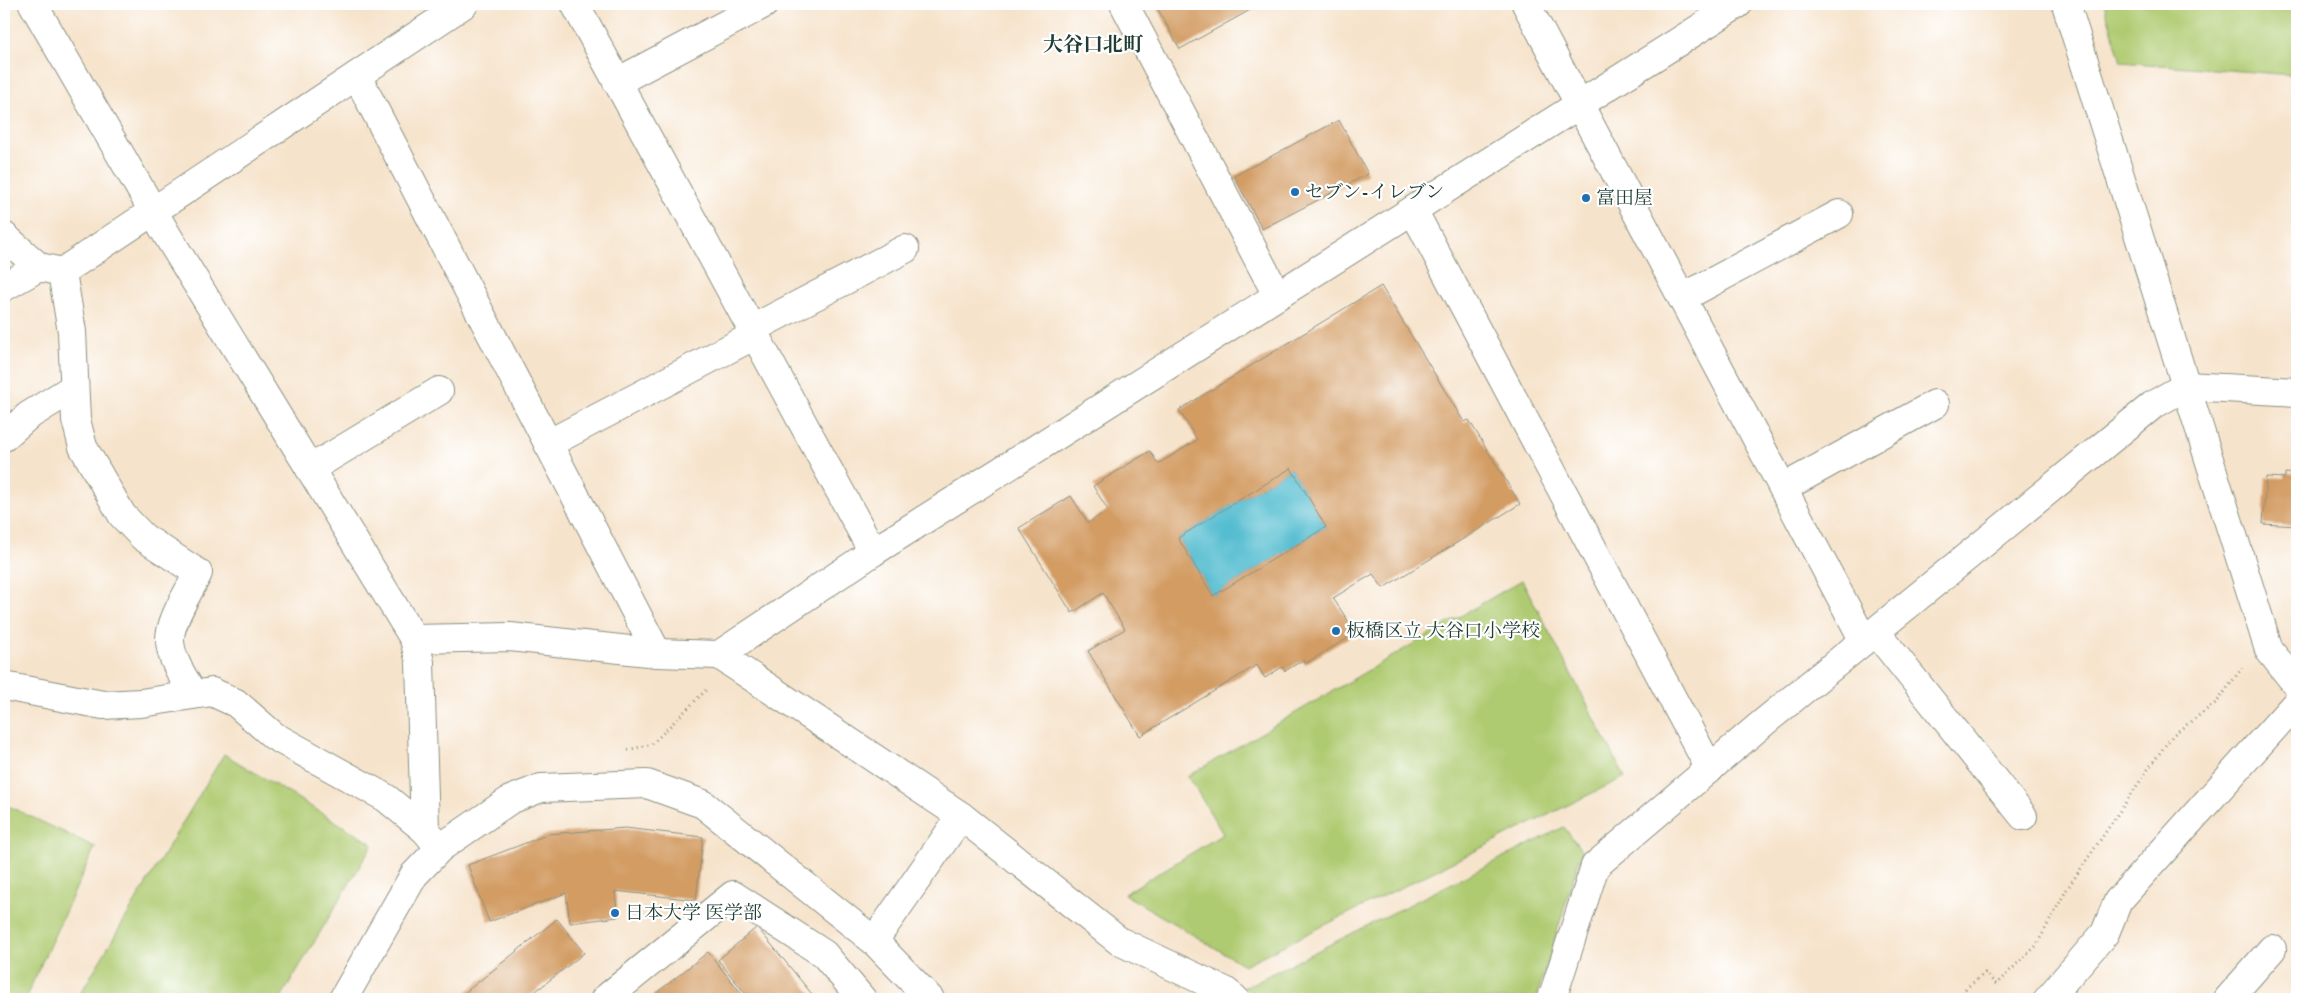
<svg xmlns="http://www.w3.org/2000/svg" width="2301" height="1003" viewBox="0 0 2301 1003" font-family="'IM FELL DW Pica','Noto Serif JP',serif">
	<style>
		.green { fill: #afcb71; stroke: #678452 }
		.water { fill: #54bdd0; stroke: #3a7d82 }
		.building { fill: #d39c63; fill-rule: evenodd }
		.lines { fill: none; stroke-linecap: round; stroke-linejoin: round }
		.minor-casing { stroke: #8a9080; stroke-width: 30 }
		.path { stroke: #8a9080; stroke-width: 3; stroke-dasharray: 1 4; stroke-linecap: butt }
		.minor { stroke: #fff; stroke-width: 28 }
		.poi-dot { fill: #1f6fb2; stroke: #fff; stroke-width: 2 }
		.labels { text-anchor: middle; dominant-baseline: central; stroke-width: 4.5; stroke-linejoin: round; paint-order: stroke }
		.poi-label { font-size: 19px; fill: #1f3d34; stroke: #fff; text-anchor: start }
		.neighbourhood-label { font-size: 20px; font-weight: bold; fill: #1f3d34; stroke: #fff }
	</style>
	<rect width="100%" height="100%" fill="#fff"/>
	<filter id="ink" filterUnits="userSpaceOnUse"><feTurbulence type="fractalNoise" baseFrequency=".02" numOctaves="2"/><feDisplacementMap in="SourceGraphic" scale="10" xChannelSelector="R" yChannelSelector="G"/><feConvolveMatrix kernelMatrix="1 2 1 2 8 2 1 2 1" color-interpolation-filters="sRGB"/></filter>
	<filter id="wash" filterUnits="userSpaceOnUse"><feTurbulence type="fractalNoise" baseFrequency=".0096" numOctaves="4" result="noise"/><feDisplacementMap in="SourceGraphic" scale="20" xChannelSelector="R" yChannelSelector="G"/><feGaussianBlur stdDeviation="1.12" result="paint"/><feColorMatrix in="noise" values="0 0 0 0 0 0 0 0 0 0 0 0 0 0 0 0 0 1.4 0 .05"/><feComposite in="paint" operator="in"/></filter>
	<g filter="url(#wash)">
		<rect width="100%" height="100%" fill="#f6e3cb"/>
		<!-- green -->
		<g class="green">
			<path d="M 2104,4 L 2297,4 L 2297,36 L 2293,75 L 2121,62 Z"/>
			<path d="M 1522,580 L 1625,777 L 1244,965 L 1124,894 L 1223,834 L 1188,776 Z"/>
			<path d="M 224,754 L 373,844 L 280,999 L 77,999 Z"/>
			<path d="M 4,804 L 95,847 L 25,999 L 4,999 Z"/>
			<path d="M 1564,827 L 1582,851 L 1536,999 L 1267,999 L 1243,988 Z"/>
		</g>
		<!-- water -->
		<path class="water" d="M 1291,468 L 1326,527 L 1213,596 L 1178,538 Z"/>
		<g id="blocks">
			<!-- building -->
			<g class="building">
				<path d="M 1155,4 L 1261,4 L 1180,49 Z"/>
				<path d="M 1339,120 L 1368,174 L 1262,229 L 1234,176 Z"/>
				<path d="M 1381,286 L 1464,422 L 1469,420 L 1520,504 L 1383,588 L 1373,574 L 1333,598 L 1356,633 L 1305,664 L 1303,660 L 1285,671 L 1282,667 L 1265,678 L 1257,665 L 1140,736 L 1088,651 L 1125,629 L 1103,593 L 1072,613 L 1019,528 L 1071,496 L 1088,523 L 1108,510 L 1093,486 L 1150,451 L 1158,464 L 1197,440 L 1179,410 ZM 1291,468 L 1326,527 L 1213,596 L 1178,538 Z"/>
				<path d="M 2285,473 L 2297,474 L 2297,526 L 2263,524 L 2266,477 L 2285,478 Z"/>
				<path d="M 625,828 L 703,837 L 696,900 L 615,891 L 618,917 L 570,923 L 566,893 L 489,922 L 468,865 L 549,834 Z"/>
				<path d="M 557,919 L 584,953 L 526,999 L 457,999 Z"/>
				<path d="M 757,927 L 816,999 L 750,999 L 718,960 Z"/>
				<path d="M 708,952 L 746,999 L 649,999 Z"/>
			</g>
		</g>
	</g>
	<g filter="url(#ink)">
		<use href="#blocks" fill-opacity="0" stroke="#8a9080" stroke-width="1"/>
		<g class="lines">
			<defs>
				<g id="minor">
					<path d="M 33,4 L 167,235 L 414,639 L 420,662 L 425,830 L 440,848 L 414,875 L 343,999"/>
					<path d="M 575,4 L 873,552"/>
					<path d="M 1124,4 L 1277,295"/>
					<path d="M 1526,4 L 1864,641"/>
					<path d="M 2066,4 L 2269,650 L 2297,685"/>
					<path d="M 357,76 L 657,653"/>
					<path d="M 617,82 L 764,4"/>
					<path d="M 1413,210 L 1710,769"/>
					<path d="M 4,236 L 39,267"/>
					<path d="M 62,272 L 72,332 L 76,420 L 83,447 L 122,515 L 143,537 L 198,573 C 190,590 169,621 170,641 C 171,660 184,678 193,694"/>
					<path d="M 4,287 L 39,267 L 62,272 L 464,4"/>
					<path d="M 1682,298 L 1839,214"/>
					<path d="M 752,329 L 905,249"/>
					<path d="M 4,437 L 28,416 L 73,388"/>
					<path d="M 548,444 L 755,335"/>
					<path d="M 310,469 L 439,391"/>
					<path d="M 1783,488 L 1935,404"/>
					<path d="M 1876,632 L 2023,816"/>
					<path d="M 414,639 L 510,637 L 657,653 L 719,655 L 961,816 L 1119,941 L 1225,991 L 1235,999"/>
					<path d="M 719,655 L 873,552 L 1738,4"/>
					<path d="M 4,686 L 103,705 L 141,703 L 212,692 L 236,703 L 274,736 L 386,798 L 425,830"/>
					<path d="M 440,848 L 510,800 L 541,788 L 647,784 L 703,804 L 874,941 L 930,999"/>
					<path d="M 874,941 L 961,816"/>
					<path d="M 605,999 L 733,895 L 824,954 L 862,999"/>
					<path d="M 1552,999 L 1595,866 L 1763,723 L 2153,405 L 2186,386 L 2297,392"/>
					<path d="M 2048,999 L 2105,933 L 2118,901 L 2297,702"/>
					<path d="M 2228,999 L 2272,949"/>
				</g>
			</defs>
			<!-- minor casing -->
			<use href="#minor" class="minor-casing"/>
			<!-- path -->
			<g class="path">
				<path d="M 628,750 L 652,744 L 708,688"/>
				<path d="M 1965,989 L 1985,973 L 1996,984 L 2036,946 L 2067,889 L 2151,765 L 2173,735 L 2217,702 L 2242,668"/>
				<path d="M 61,999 L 62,997"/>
			</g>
			<!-- minor -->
			<use href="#minor" class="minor"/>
		</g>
	</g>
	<!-- markers -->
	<g class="poi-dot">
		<circle cx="1295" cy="192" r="5"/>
		<circle cx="1586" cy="198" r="5"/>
		<circle cx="1336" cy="631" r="5"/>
		<circle cx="615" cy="913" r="5"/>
	</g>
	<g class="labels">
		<!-- poi labels -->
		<g class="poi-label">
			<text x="1305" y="192">セブン-イレブン</text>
			<text x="1596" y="198">富田屋</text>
			<text x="1346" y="631">板橋区立 大谷口小学校</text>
			<text x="625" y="913">日本大学 医学部</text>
		</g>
		<!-- neighbourhood labels -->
		<g class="neighbourhood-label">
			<text x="1093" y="45">大谷口北町</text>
		</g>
	</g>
	<!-- margin -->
	<rect width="2301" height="1003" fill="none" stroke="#fff" stroke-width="20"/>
</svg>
